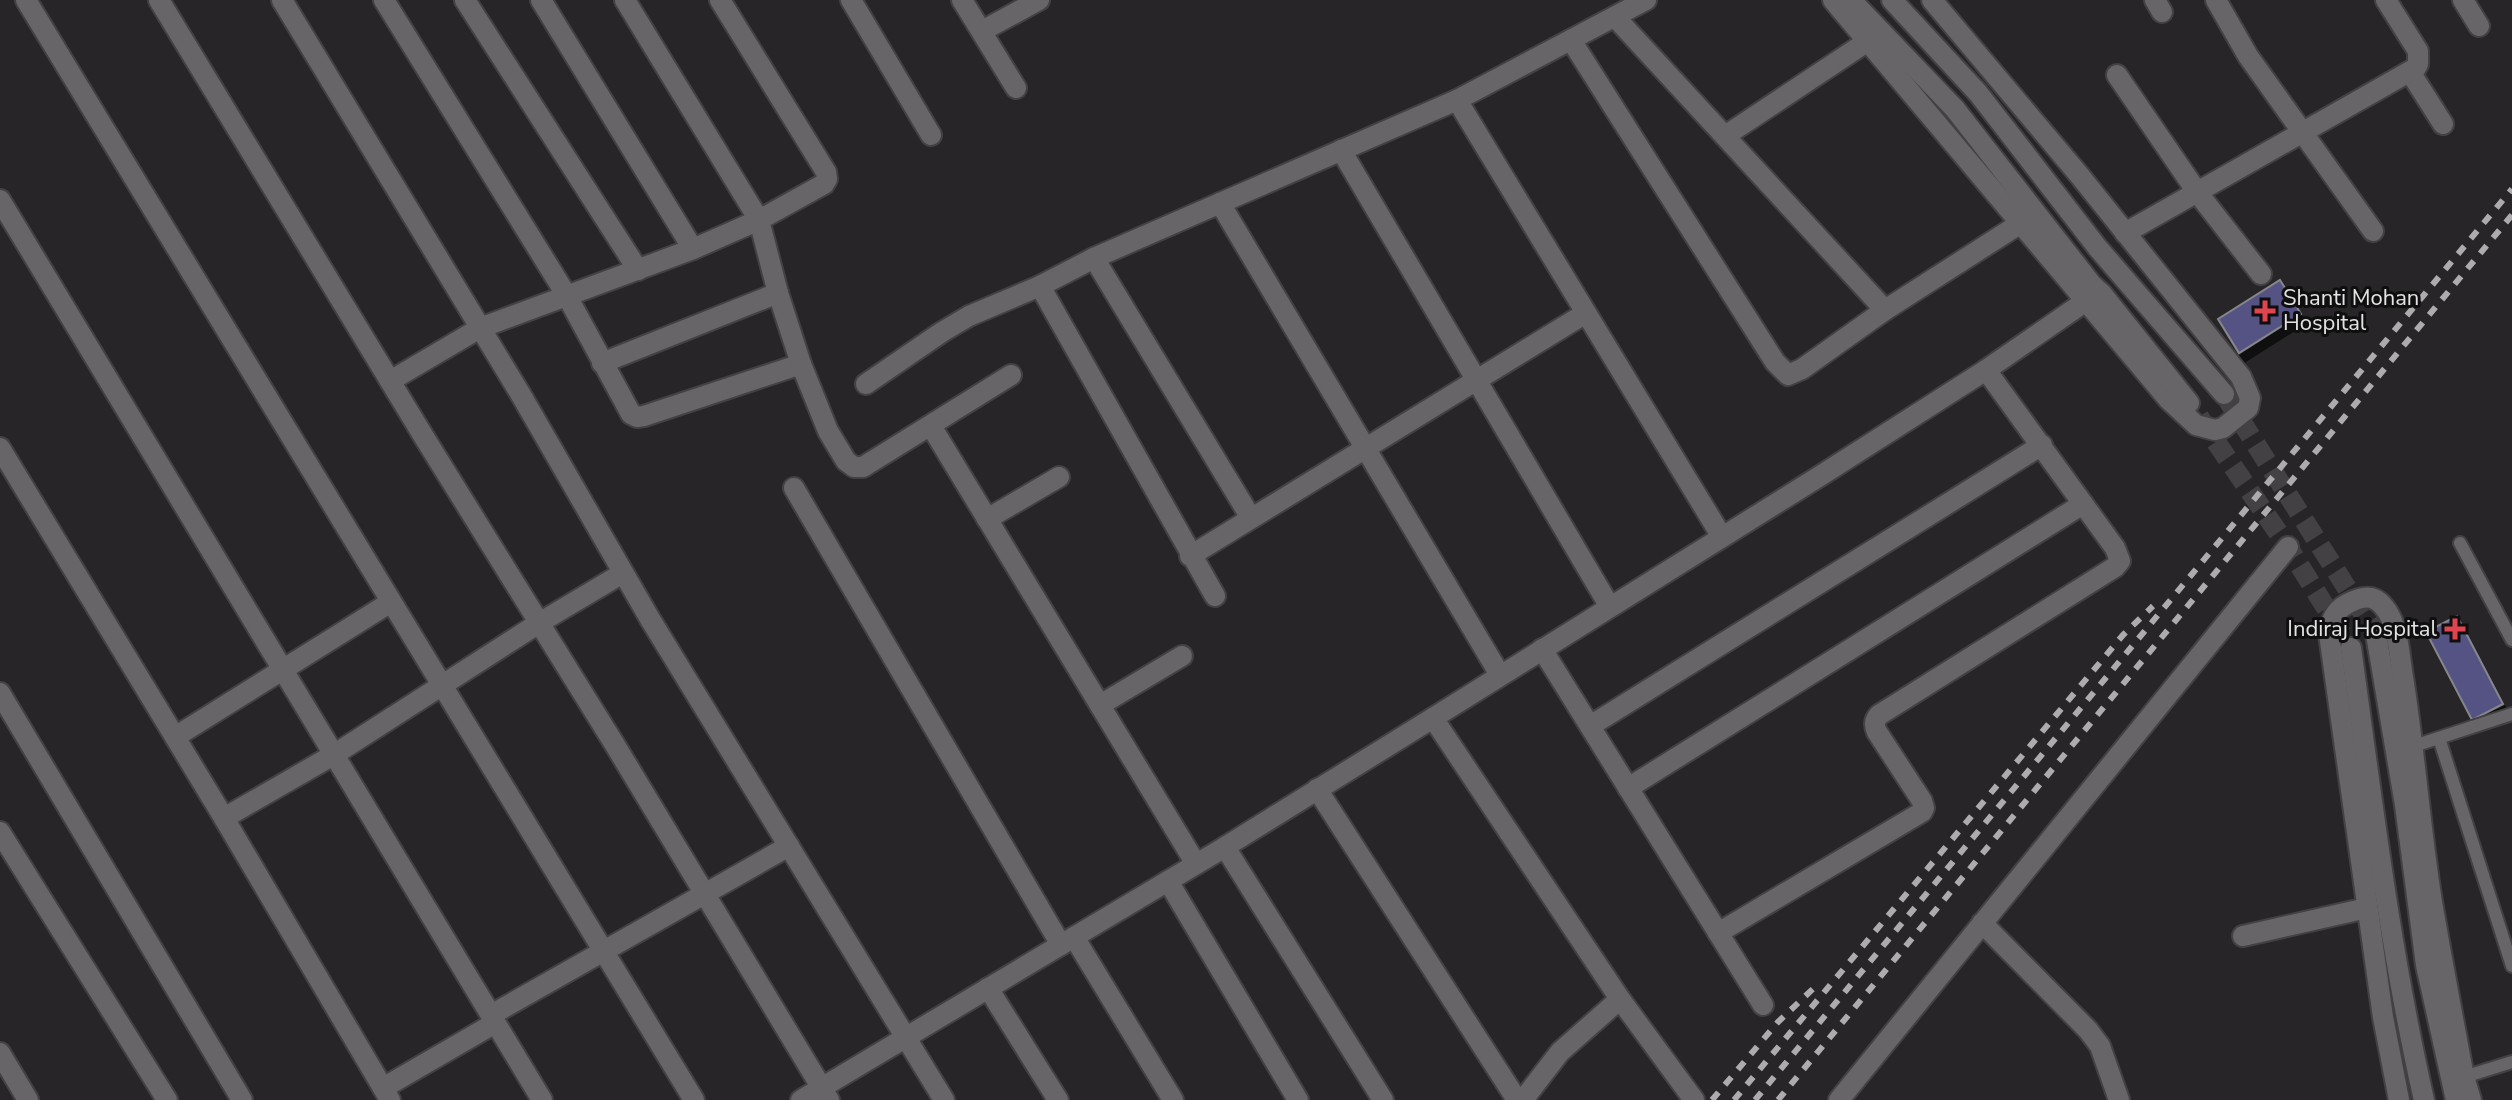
<svg xmlns="http://www.w3.org/2000/svg" width="2512" height="1100" viewBox="0 0 2512 1100" font-family="'Nunito Sans',sans-serif">
	<style>
		.building { fill: #545283; stroke: #86868b; stroke-width: 2; filter: url(#shadow) }
		.lines { fill: none; stroke-linecap: round; stroke-linejoin: round }
		.tertiary-tunnel { stroke: #434144; stroke-width: 20; stroke-dasharray: 20 10; stroke-linecap: butt }
		.service-casing { stroke: #434144; stroke-width: 16 }
		.minor-casing { stroke: #434144; stroke-width: 24 }
		.tertiary-casing { stroke: #434144; stroke-width: 24 }
		.service { stroke: #686569; stroke-width: 12 }
		.minor { stroke: #686569; stroke-width: 20 }
		.tertiary { stroke: #686569; stroke-width: 20 }
		.rail { stroke: #adabae; stroke-width: 6; stroke-dasharray: 10 10; stroke-linecap: butt }
		.health-dot { fill: #e0444e; stroke: #100f10; stroke-width: 3 }
		.labels { text-anchor: middle; dominant-baseline: central; stroke-width: 6; stroke-linejoin: round; paint-order: stroke }
		.poi-label { font-size: 22px; fill: #e4e2e4; stroke: #100f10; text-anchor: start }
	</style>
	<defs>
		<filter id="shadow"><feDropShadow dx="5" dy="9" stdDeviation="0" flood-color="#0009"/></filter>
	</defs>
	<rect width="100%" height="100%" fill="#272528"/>
	<!-- building -->
	<g class="building">
		<path d="M 2280,280 L 2301,314 L 2239,353 L 2218,319 Z"/>
		<path d="M 2457,616 L 2503,704 L 2472,720 L 2426,632 Z"/>
	</g>
	<g class="lines">
		<!-- tertiary-tunnel -->
		<g class="tertiary-tunnel">
			<path d="M 2224,394 L 2376,634"/>
			<path d="M 2199,417 L 2288,547 L 2351,648"/>
		</g>
		<defs>
			<g id="service">
				<path d="M 2460,543 L 2512,640"/>
				<path d="M 2439,738 L 2512,966"/>
				<path d="M 2414,746 L 2512,714"/>
				<path d="M 2464,1077 L 2512,1062"/>
			</g>
			<g id="minor">
				<path d="M 26,0 L 694,1100"/>
				<path d="M 159,0 L 424,437 L 615,745 L 829,1100"/>
				<path d="M 282,0 L 521,395 L 650,619 L 944,1100"/>
				<path d="M 384,0 L 567,296 L 631,414 L 637,417 L 644,416 L 801,364"/>
				<path d="M 465,0 L 638,270"/>
				<path d="M 541,0 L 693,249"/>
				<path d="M 625,0 L 759,220 L 778,293 L 801,364 L 828,431 L 846,461 L 854,467 L 863,467 L 1011,375"/>
				<path d="M 851,0 L 931,135"/>
				<path d="M 962,0 L 1016,88"/>
				<path d="M 1833,0 L 2169,400 L 2196,425 L 2215,430 L 2223,428 L 2248,408 L 2250,398 L 2241,377 L 2080,176 L 1932,0"/>
				<path d="M 2155,0 L 2162,12"/>
				<path d="M 2216,0 L 2248,56 L 2373,231"/>
				<path d="M 2386,0 L 2418,51 L 2418,64 L 2412,75 L 2443,124"/>
				<path d="M 2463,0 L 2479,26"/>
				<path d="M 1615,17 L 1885,310"/>
				<path d="M 982,31 L 1039,0"/>
				<path d="M 1571,40 L 1775,362 L 1788,375 L 1802,369 L 1885,310 L 2021,223"/>
				<path d="M 2117,75 L 2197,192 L 2261,274"/>
				<path d="M 1457,100 L 1722,537"/>
				<path d="M 1725,136 L 1868,41"/>
				<path d="M 1341,150 L 1610,607"/>
				<path d="M 0,200 L 542,1100"/>
				<path d="M 1220,203 L 1500,675"/>
				<path d="M 2125,233 L 2414,69"/>
				<path d="M 1094,258 L 1251,518"/>
				<path d="M 1040,286 L 1215,596"/>
				<path d="M 602,363 L 778,293"/>
				<path d="M 390,381 L 480,328 L 693,249 L 759,220 L 824,184 L 827,179 L 826,172 L 720,0"/>
				<path d="M 866,384 L 942,332 L 969,316 L 1040,286 L 1094,258 L 1457,100 L 1646,0"/>
				<path d="M 931,426 L 1196,864"/>
				<path d="M 0,448 L 224,818 L 390,1100"/>
				<path d="M 794,488 L 1061,945"/>
				<path d="M 987,519 L 1059,477"/>
				<path d="M 1190,556 L 1586,313"/>
				<path d="M 1542,649 L 1763,1005"/>
				<path d="M 0,693 L 242,1100"/>
				<path d="M 1100,705 L 1182,656"/>
				<path d="M 1433,718 L 1620,999 L 1694,1100"/>
				<path d="M 1590,726 L 2042,445"/>
				<path d="M 175,737 L 391,602"/>
				<path d="M 1628,788 L 2083,504"/>
				<path d="M 1317,789 L 1517,1100"/>
				<path d="M 224,818 L 335,754 L 539,623 L 623,573"/>
				<path d="M 0,832 L 167,1100"/>
				<path d="M 1225,847 L 1383,1100"/>
				<path d="M 1168,881 L 1298,1100"/>
				<path d="M 1982,923 L 2088,1030 L 2100,1046 L 2119,1100"/>
				<path d="M 1718,933 L 1922,812 L 1924,808 L 1922,801 L 1877,732 C 1874,725 1874,721 1879,715 L 2115,567 L 2120,561 L 2115,548 L 1986,370"/>
				<path d="M 2243,936 L 2367,908"/>
				<path d="M 1074,937 L 1173,1100"/>
				<path d="M 988,988 L 1058,1100"/>
				<path d="M 491,1015 L 789,846"/>
				<path d="M 0,1053 L 28,1100"/>
				<path d="M 383,1088 L 495,1023"/>
				<path d="M 801,1100 L 1220,850 L 1433,718 L 1820,476 L 1986,370 L 2086,301"/>
				<path d="M 1523,1100 L 1560,1052 L 1620,999"/>
				<path d="M 1839,1100 L 2288,547"/>
				<path d="M 2399,1100 L 2383,1017 L 2329,634 C 2331,621 2334,611 2347,604 C 2360,597 2373,593 2384,607 C 2399,625 2399,655 2403,677 C 2415,752 2420,827 2432,902 C 2442,960 2453,1019 2464,1077 L 2471,1100"/>
			</g>
			<g id="tertiary">
				<path d="M 1851,0 L 1955,109 L 2092,285 L 2102,294 L 2189,403"/>
				<path d="M 1892,0 L 1978,93 L 2097,247 L 2224,394"/>
				<path d="M 2376,634 L 2405,805 L 2426,965 L 2456,1100"/>
				<path d="M 2351,648 C 2372,799 2390,951 2424,1100"/>
			</g>
		</defs>
		<!-- service casing -->
		<use href="#service" class="service-casing"/>
		<!-- minor casing -->
		<use href="#minor" class="minor-casing"/>
		<!-- tertiary casing -->
		<use href="#tertiary" class="tertiary-casing"/>
		<!-- service -->
		<use href="#service" class="service"/>
		<!-- minor -->
		<use href="#minor" class="minor"/>
		<!-- tertiary -->
		<use href="#tertiary" class="tertiary"/>
		<!-- rail -->
		<g class="rail">
			<path d="M 1712,1100 L 1778,1022 L 1817,985"/>
			<path d="M 1734,1100 L 2123,635 L 2153,606"/>
			<path d="M 1755,1100 L 2512,189"/>
			<path d="M 1778,1100 L 2512,215"/>
		</g>
	</g>
	<!-- markers -->
	<g class="health-dot">
		<path d="M2261 299h8v8h8v8h-8v8h-8v-8h-8v-8h8z"/>
		<path d="M2451 617h8v8h8v8h-8v8h-8v-8h-8v-8h8z"/>
	</g>
	<g class="labels">
		<!-- poi labels -->
		<g class="poi-label">
			<text x="2283" y="298">Shanti Mohan<tspan x="2283" dy="25">Hospital</tspan></text>
			<text x="2437" y="629" text-anchor="end">Indiraj Hospital</text>
		</g>
	</g>
</svg>
